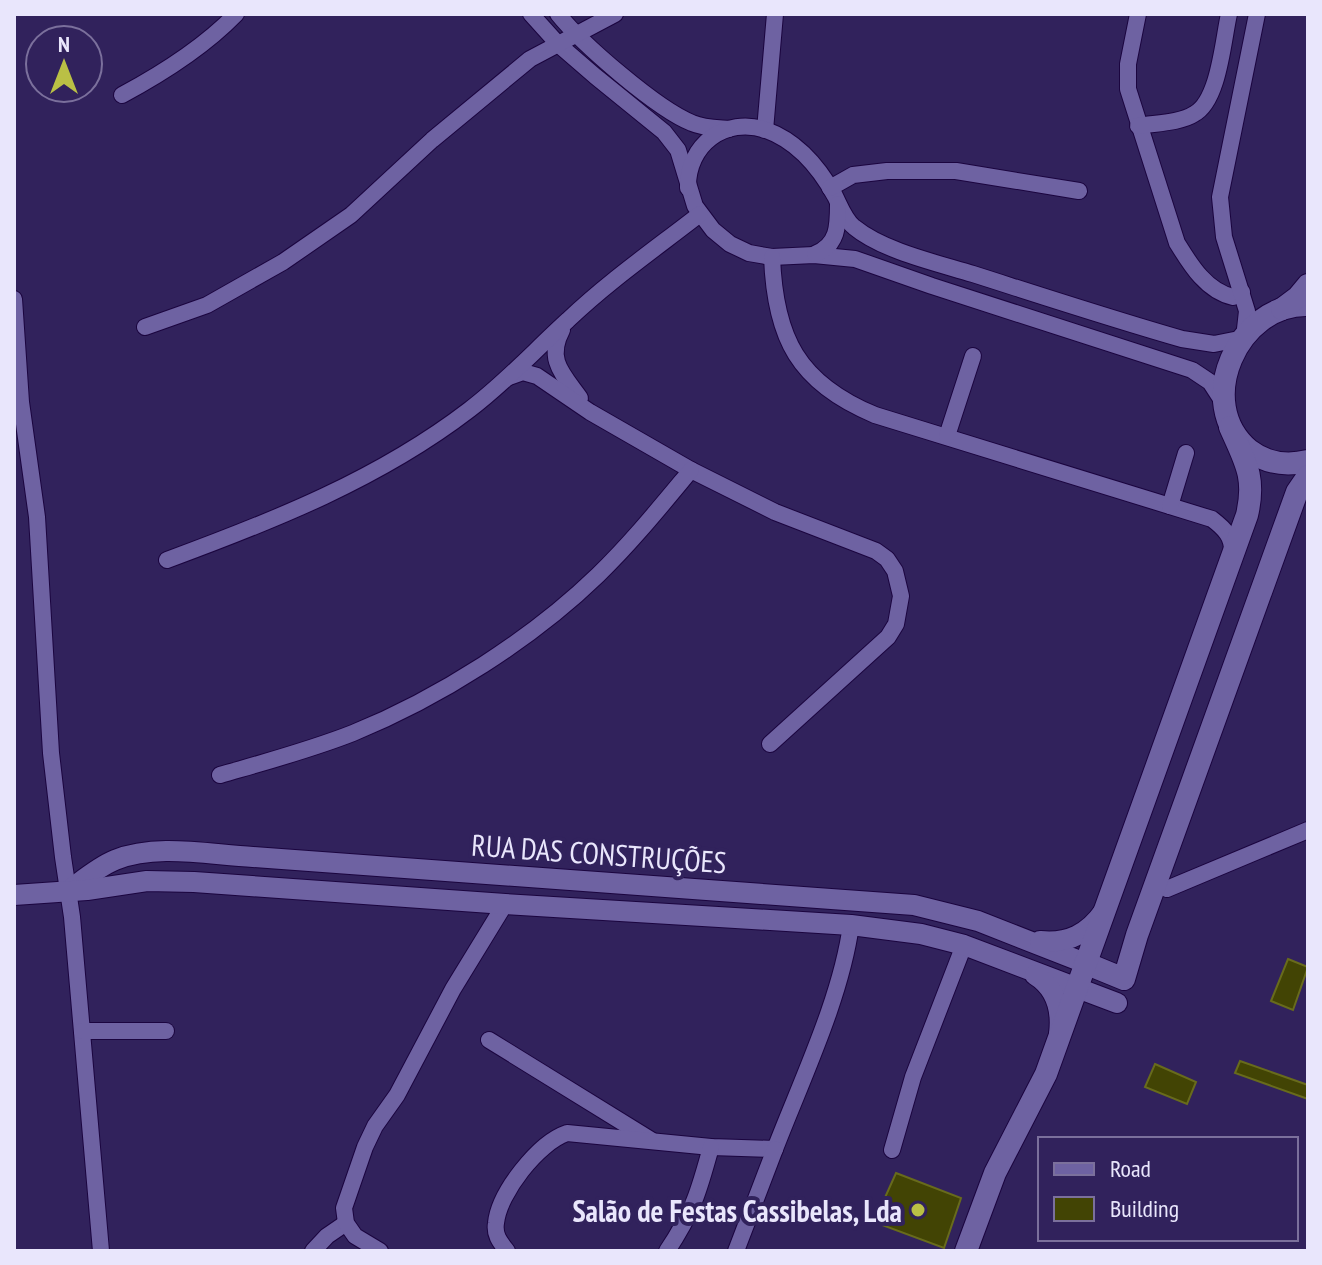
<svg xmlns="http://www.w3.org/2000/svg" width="1322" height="1265" viewBox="0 0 1322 1265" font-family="'PT Sans Narrow',sans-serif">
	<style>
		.building { fill: #424404; stroke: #686b1c; stroke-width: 2 }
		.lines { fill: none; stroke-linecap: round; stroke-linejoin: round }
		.minor-casing { stroke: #1b053f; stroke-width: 18 }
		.tertiary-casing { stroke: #1b053f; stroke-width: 22 }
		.secondary-casing { stroke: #1b053f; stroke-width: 24 }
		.minor { stroke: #6e62a2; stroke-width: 16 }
		.tertiary { stroke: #6e62a2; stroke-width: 20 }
		.secondary { stroke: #6e62a2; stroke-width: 22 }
		.poi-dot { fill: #bac045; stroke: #31225c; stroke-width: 3 }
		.labels { text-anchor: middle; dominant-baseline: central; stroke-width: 8; stroke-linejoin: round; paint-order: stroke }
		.street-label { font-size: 30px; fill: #e9e6fc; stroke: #31225c }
		.poi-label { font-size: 30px; font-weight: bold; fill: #e9e6fc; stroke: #31225c; text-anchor: end }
	</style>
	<rect width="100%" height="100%" fill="#31225c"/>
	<!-- building -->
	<g class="building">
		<path d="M 1288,959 L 1308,967 L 1293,1010 L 1271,1001 Z"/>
		<path d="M 1240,1061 L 1308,1085 L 1308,1099 L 1235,1073 Z"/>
		<path d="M 1155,1064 L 1196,1082 L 1187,1104 L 1145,1087 Z"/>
		<path d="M 896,1173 L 961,1198 L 944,1248 L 874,1222 Z"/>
	</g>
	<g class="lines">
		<defs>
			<g id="minor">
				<path d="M 531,14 L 558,44 L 595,76 L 664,132 L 678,150 L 695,206 L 713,230 L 730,244 L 749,253 L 772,257 L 814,255 L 855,259 L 932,286 L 1192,370 L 1210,382 L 1223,402"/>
				<path d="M 558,14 C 582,44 657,109 692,123 C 703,128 717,128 729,129"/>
				<path d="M 1138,14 L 1128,64 L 1128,89 L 1177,243 C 1190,264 1206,291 1233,297 L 1242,292"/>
				<path d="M 122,95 C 163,73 203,48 236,14"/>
				<path d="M 1138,126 C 1155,123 1180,123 1194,114 C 1219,101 1223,40 1229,14"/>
				<path d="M 765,130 L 775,14"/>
				<path d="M 688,188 C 687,145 725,116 766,130 C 797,141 820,169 835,196 C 840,206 845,220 854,227 C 883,251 937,263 973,274 C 1042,296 1112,319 1182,339 L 1214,344 L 1244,338 L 1247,311 L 1224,237 L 1220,197 L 1257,14"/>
				<path d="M 830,188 L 853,175 L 887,171 L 956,171 L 1079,191"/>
				<path d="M 815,254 C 838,245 838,226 838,204"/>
				<path d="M 772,257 C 775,338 798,383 875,415 L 1212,519 C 1225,529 1233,537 1232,553"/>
				<path d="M 14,299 L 21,402 L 37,517 L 51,753 L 63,857 L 72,917 L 101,1251"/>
				<path d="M 145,327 L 207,305 L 283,262 L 351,215 L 432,140 L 530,59 L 615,14"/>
				<path d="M 562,330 C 546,360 563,374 580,398"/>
				<path d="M 509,377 L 523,372 L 537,376 L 590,412 L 691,470 L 775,512 L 876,551 L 887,559 L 895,571 L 901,596 L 896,624 L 888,637 L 770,744"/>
				<path d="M 947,436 L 973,356"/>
				<path d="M 1170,506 L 1186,453"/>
				<path d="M 167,560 C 273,521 379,479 469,410 C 505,383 535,350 568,320 C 609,281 655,249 700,214"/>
				<path d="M 220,775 C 265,762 310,750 353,733 C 439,698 532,639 598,575 C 632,542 661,506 691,470"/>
				<path d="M 1167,889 L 1308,830"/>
				<path d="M 82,1031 L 166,1031"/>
				<path d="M 489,1040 L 651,1140"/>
				<path d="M 892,1150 L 913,1077 L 964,945"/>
				<path d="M 313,1251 L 327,1236 L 346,1223"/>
				<path d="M 380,1251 L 355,1236 L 346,1223 L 344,1208 L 365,1147 L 375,1126 L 397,1095 L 453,989 L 505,904"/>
				<path d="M 507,1251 C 500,1242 494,1235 496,1223 C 499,1193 538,1143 567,1133 L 711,1147 L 775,1149 C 802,1079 841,998 851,925"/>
				<path d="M 667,1251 C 693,1212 699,1191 711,1147"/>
				<path d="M 736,1251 L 775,1149"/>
			</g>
			<g id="tertiary">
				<path d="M 68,891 C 83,880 98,867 115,860 C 157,843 210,855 253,857 L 914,905 L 978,921 L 1085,963"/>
				<path d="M 14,895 L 87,890 L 147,881 L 194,882 L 505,904 L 851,925 L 921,934 L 964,945 L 1117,1003"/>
				<path d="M 1040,941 C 1068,944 1088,934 1104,911"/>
				<path d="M 1035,975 C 1056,988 1062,1010 1059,1034"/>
			</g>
			<g id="secondary">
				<path d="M 1308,305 C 1238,303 1193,403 1249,450 C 1267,464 1287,466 1308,461"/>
				<path d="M 1282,309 L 1298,297 L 1308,285"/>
				<path d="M 1085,963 L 1124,979 L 1137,935 L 1297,492 L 1308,476"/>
				<path d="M 966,1251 L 995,1173 L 1046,1074 L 1247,515 C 1256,477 1245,461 1230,427"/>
			</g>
		</defs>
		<!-- minor casing -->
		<use href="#minor" class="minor-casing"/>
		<!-- tertiary casing -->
		<use href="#tertiary" class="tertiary-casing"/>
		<!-- secondary casing -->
		<use href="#secondary" class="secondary-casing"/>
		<!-- minor -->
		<use href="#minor" class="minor"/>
		<!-- tertiary -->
		<use href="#tertiary" class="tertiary"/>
		<!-- secondary -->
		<use href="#secondary" class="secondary"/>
	</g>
	<!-- markers -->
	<circle class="poi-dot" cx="918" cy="1210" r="8"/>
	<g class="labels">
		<!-- street labels -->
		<g class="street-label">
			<text transform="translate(599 853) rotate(4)">RUA DAS CONSTRUÇÕES</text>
		</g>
		<!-- poi labels -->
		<g class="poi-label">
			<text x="902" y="1210">Salão de Festas Cassibelas, Lda</text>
		</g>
	</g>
	<!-- border -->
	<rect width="1322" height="1265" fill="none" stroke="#e9e6fc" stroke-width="32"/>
	<!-- legend -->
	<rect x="1038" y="1137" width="260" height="104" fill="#31225c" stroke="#7b709c" stroke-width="2"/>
	<rect x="1054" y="1163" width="40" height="12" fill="#6e62a2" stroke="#7b709c" stroke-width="2"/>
	<text x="1110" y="1177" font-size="24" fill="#e9e6fc">Road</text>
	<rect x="1054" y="1197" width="40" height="24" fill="#424404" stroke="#7b709c" stroke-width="2"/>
	<text x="1110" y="1217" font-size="24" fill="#e9e6fc">Building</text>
	<!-- north arrow -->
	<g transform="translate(64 64)"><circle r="38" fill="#31225c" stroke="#7b709c" stroke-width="2"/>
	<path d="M0-6L14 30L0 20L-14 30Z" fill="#bac045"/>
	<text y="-12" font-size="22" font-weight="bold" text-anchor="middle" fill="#e9e6fc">N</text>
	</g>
</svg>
